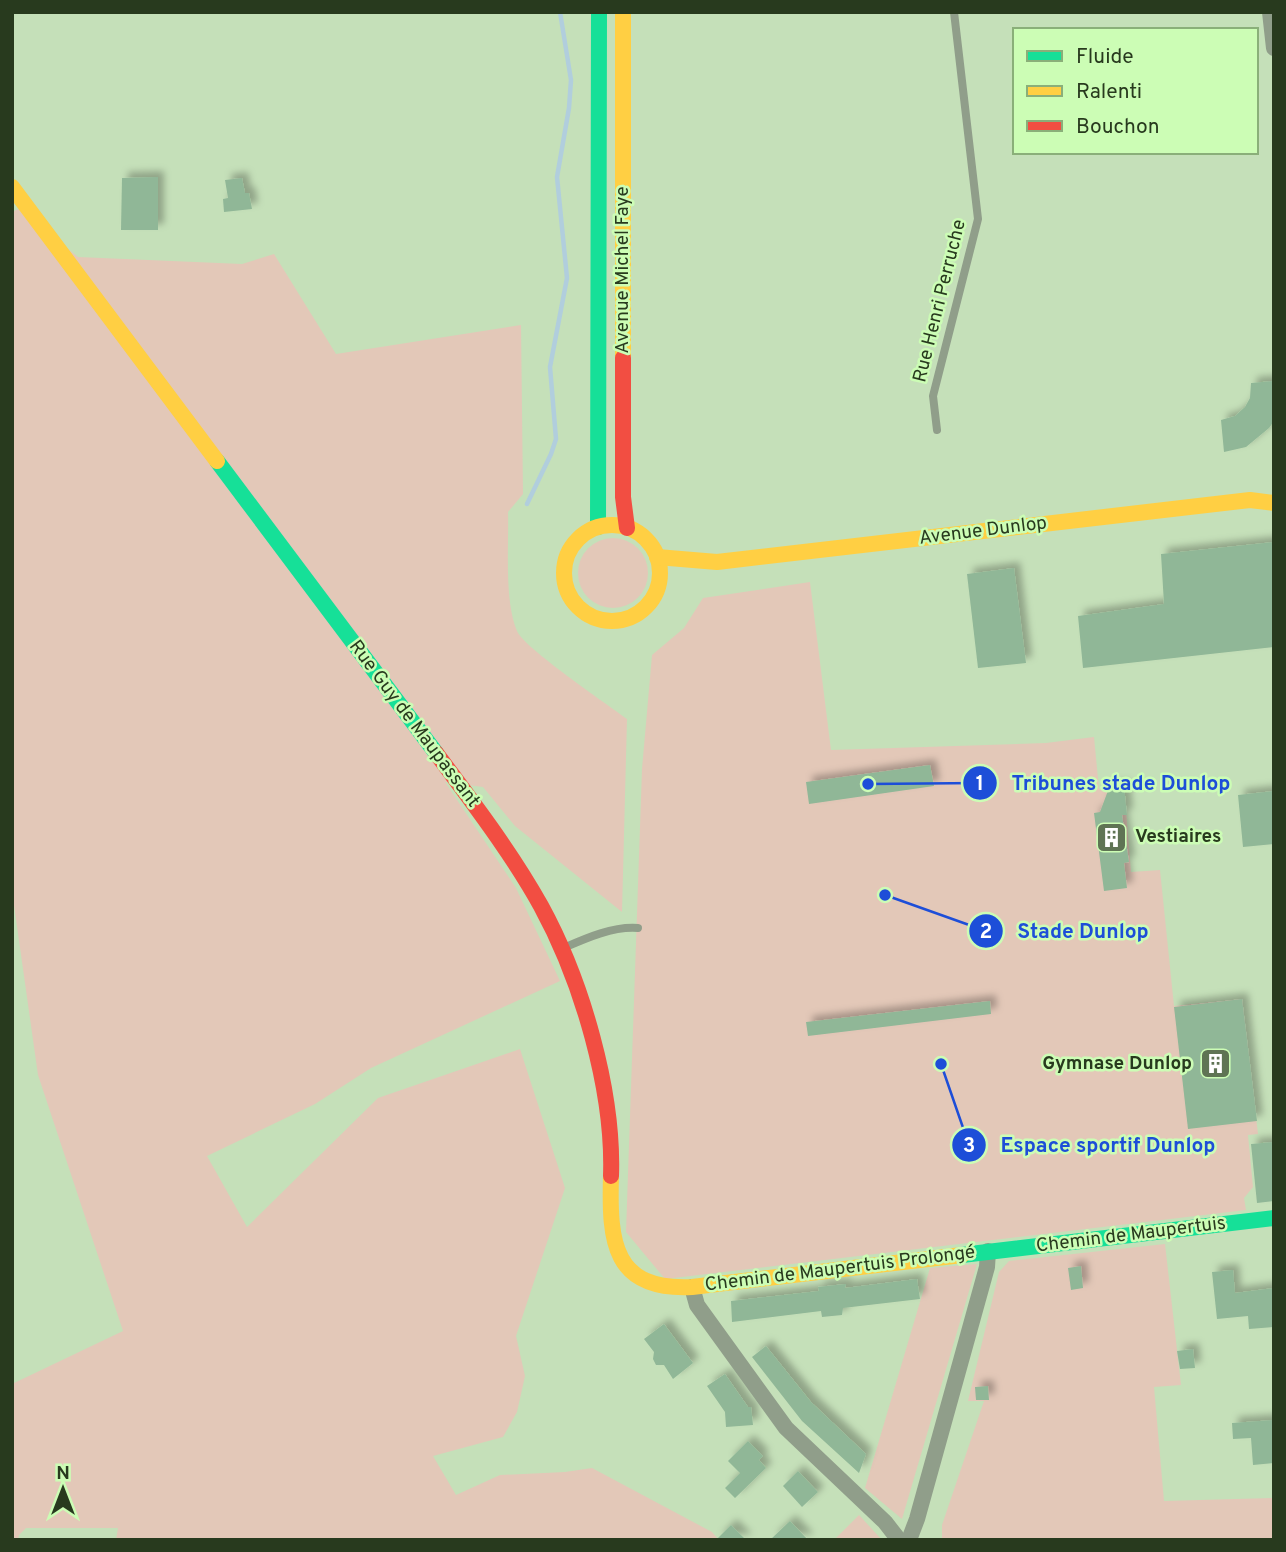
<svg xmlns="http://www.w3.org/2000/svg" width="1286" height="1552" viewBox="0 0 1286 1552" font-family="Overpass,sans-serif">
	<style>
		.green { fill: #e3c8b8 }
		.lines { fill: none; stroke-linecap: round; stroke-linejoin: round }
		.stream { stroke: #b1cedd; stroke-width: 4.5 }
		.building { fill: #90b797; filter: url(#shadow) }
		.lane { stroke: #909e8a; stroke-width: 8 }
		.street { stroke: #909e8a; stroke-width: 16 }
		.fast { stroke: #16e098; stroke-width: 16 }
		.slow { stroke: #ffcf43; stroke-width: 16 }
		.jam { stroke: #f24e42; stroke-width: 16 }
		.labels { text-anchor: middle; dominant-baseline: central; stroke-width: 5; stroke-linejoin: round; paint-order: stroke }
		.street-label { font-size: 19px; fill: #283a1e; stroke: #ccfdb5 }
		.poi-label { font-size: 19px; font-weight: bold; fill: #283a1e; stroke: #ccfdb5; text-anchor: start }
		.leader { fill: none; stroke: #1d4ed8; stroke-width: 2.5 }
		.callout-dot { fill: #1d4ed8; stroke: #ccfdb5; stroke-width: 2.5 }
		.mark-label { font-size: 21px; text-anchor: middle; font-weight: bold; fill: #fff }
		.callout-label { font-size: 21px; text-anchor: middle; font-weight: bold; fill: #1d4ed8; stroke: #ccfdb5; stroke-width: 5; stroke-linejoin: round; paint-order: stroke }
	</style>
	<defs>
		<filter id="shadow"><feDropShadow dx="6" dy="-6" stdDeviation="3.5" flood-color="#0004"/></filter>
	</defs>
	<rect width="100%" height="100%" fill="#c5e0b9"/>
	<!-- green -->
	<g class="green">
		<path d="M 18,209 L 78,257 L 242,264 L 274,254 L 336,354 L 521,325 L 523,494 L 508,512 C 509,545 504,601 517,631 C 524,648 607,704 627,719 L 622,912 L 515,826 L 483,787 L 445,782 L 516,888 L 560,981 L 371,1068 L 315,1104 L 207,1156 L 247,1227 L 378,1098 L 520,1049 L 565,1188 L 516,1336 L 525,1376 L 517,1412 L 503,1437 L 433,1456 L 456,1495 L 500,1475 L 565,1472 L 592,1468 L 712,1532 L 719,1540 L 116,1540 L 118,1528 L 26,1528 L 19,1535 L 18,1540 L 12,1540 L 12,1384 L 123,1331 L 38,1075 L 12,891 L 12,212 Z"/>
		<circle cx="613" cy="573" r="35"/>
		<path d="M 810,582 L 831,750 L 1046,743 L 1094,737 L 1099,789 L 1124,786 L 1131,872 L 1160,870 L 1174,1006 L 1242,999 L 1258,1134 L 1248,1135 L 1253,1187 L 1244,1198 L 1246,1210 L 665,1279 L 626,1232 L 642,769 L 652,655 L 684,628 L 703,598 Z"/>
		<path d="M 1165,1244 L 1181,1385 L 1154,1387 L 1164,1501 L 1274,1498 L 1274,1540 L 942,1540 L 942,1525 L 984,1401 L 968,1401 L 999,1272 L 1009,1261 Z"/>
		<path d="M 977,1264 L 902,1519 L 865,1488 L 930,1268 Z"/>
		<path d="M 859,1515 L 882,1540 L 834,1540 Z"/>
	</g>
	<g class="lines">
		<!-- stream -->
		<path class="stream" d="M 527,504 L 551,454 L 556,439 L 550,367 L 567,278 L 557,177 L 569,108 L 571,80 L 560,12"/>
	</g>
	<!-- building -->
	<g class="building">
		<path d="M 158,177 L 158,230 L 121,230 L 122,178 Z"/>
		<path d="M 242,178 L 245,193 L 249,193 L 252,209 L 224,212 L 223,199 L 228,198 L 225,180 Z"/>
		<path d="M 1274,381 L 1274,421 L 1269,428 L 1246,447 L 1224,452 L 1221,420 L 1235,416 L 1245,407 L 1250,398 L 1251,383 Z"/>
		<path d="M 1274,542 L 1274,647 L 1083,668 L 1078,616 L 1164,604 L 1161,554 Z"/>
		<path d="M 1014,568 L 1026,663 L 978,668 L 967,574 Z"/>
		<path d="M 930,765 L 934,786 L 809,804 L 806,782 Z"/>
		<path d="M 1124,786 L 1127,815 L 1122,815 L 1129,862 L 1124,863 L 1127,888 L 1104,891 L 1094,813 L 1100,812 L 1109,788 Z"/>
		<path d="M 1274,791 L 1274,844 L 1243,847 L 1238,795 Z"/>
		<path d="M 1242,999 L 1257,1121 L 1188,1129 L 1174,1007 Z"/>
		<path d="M 990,1001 L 991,1014 L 808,1036 L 806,1022 Z"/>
		<path d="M 1274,1142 L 1274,1201 L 1257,1203 L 1251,1144 Z"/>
		<path d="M 1081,1266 L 1083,1288 L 1071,1290 L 1068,1268 Z"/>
		<path d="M 1233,1270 L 1235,1293 L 1274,1288 L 1274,1327 L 1249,1329 L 1248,1316 L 1217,1319 L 1212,1272 Z"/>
		<path d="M 917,1279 L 920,1299 L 843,1308 L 842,1315 L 822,1317 L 821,1311 L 732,1322 L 731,1301 L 819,1291 L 818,1287 L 846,1284 L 845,1288 Z"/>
		<path d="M 664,1324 L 693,1363 L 673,1379 L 664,1365 L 656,1365 L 653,1359 L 654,1352 L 644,1339 Z"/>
		<path d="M 766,1346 L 811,1402 L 866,1454 L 859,1473 L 802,1421 L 752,1357 Z"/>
		<path d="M 1193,1349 L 1195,1368 L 1180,1369 L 1177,1351 Z"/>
		<path d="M 725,1374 L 748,1407 L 751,1407 L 753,1425 L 726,1427 L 725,1412 L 707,1386 Z"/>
		<path d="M 988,1386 L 989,1400 L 976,1400 L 975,1387 Z"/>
		<path d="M 1274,1420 L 1274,1463 L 1253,1465 L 1251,1438 L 1233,1439 L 1232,1423 Z"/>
		<path d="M 748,1441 L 763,1456 L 759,1460 L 766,1468 L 735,1498 L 725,1488 L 740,1473 L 728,1461 Z"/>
		<path d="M 798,1471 L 818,1492 L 802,1507 L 783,1486 Z"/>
		<path d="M 790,1521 L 808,1540 L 770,1540 Z"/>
		<path d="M 731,1525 L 746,1540 L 716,1540 Z"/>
	</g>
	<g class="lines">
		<!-- lane -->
		<g class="lane">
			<path d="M 937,430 L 933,396 L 978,219 L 954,12"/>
			<path d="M 561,949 C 584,939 612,926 638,928"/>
		</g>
		<!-- street -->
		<g class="street">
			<path d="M 1270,12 L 1274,48"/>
			<path d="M 692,1287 L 697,1305 L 786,1428 L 885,1522 L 899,1540"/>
			<path d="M 909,1540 L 917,1519 L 987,1267 L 988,1251"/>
		</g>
		<!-- fast -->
		<g class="fast">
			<path d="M 217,461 L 436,753"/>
			<path d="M 598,527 L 599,12"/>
			<path d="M 962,1255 L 1274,1218"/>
		</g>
		<!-- slow -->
		<g class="slow">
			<path d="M 623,12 L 623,358"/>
			<path d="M 12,187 L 217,461"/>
			<circle cx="612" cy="573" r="48"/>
			<path d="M 657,557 L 717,562 L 1250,500 L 1274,503"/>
			<path d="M 611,1176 C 609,1242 613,1291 692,1287 L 962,1255"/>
		</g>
		<!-- jam -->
		<g class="jam">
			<path d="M 623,358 L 623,497 L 627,528"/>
			<path d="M 436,753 C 473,803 511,852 541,906 C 582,981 614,1091 611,1176"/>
		</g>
	</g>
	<!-- icons -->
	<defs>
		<symbol id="building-square" viewBox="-11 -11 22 22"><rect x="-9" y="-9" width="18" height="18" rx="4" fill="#5f7454" stroke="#ccfdb5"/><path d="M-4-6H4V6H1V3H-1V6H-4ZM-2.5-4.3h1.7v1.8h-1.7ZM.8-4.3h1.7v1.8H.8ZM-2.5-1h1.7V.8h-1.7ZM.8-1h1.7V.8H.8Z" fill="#fff"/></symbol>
	</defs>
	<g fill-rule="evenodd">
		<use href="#building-square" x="1094" y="820" width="35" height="35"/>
		<use href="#building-square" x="1198" y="1046" width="35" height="35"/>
	</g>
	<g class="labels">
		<!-- street labels -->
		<g class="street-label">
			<text transform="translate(623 270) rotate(-90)">Avenue Michel Faye</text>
			<text transform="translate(940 301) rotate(-76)">Rue Henri Perruche</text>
			<text transform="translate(983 531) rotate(-7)">Avenue Dunlop</text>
			<text transform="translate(414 724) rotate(53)">Rue Guy de Maupassant</text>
			<text transform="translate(1131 1235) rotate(-7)">Chemin de Maupertuis</text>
			<text transform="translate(840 1269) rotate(-7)">Chemin de Maupertuis Prolongé</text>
		</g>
		<!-- poi labels -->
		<g class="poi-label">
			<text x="1135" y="837">Vestiaires</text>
			<text x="1192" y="1064" text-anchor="end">Gymnase Dunlop</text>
		</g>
	</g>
	<!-- callouts -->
	<path class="leader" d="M868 784L980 783M885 895L986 931M941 1064L969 1145"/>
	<g class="callout-dot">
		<circle cx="868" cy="784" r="7"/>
		<circle cx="885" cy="895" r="7"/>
		<circle cx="941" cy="1064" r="7"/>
		<circle cx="980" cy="783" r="18"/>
		<circle cx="986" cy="931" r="18"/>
		<circle cx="969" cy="1145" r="18"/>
	</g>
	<g class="mark-label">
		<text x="980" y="790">1</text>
		<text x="986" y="938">2</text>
		<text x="969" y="1152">3</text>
	</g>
	<g class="callout-label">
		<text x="1121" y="790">Tribunes stade Dunlop</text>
		<text x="1083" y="938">Stade Dunlop</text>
		<text x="1108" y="1152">Espace sportif Dunlop</text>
	</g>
	<!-- border -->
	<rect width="1286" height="1552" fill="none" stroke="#283a1e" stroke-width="28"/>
	<!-- legend -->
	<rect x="1013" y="28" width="245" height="126" fill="#ccfdb5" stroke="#8aaf79" stroke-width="2"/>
	<rect x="1027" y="51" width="35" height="10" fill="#16e098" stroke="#8aaf79" stroke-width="2"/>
	<text x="1076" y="63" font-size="21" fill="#283a1e">Fluide</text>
	<rect x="1027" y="86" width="35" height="10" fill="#ffcf43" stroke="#8aaf79" stroke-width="2"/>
	<text x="1076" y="98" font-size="21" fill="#283a1e">Ralenti</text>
	<rect x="1027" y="121" width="35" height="10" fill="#f24e42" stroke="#8aaf79" stroke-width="2"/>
	<text x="1076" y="133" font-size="21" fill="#283a1e">Bouchon</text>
	<!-- north arrow -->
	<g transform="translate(63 1489)" stroke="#ccfdb5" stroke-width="5" paint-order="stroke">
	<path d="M0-5L12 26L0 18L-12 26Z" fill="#283a1e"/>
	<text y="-10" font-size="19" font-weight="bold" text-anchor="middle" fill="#283a1e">N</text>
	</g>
</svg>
